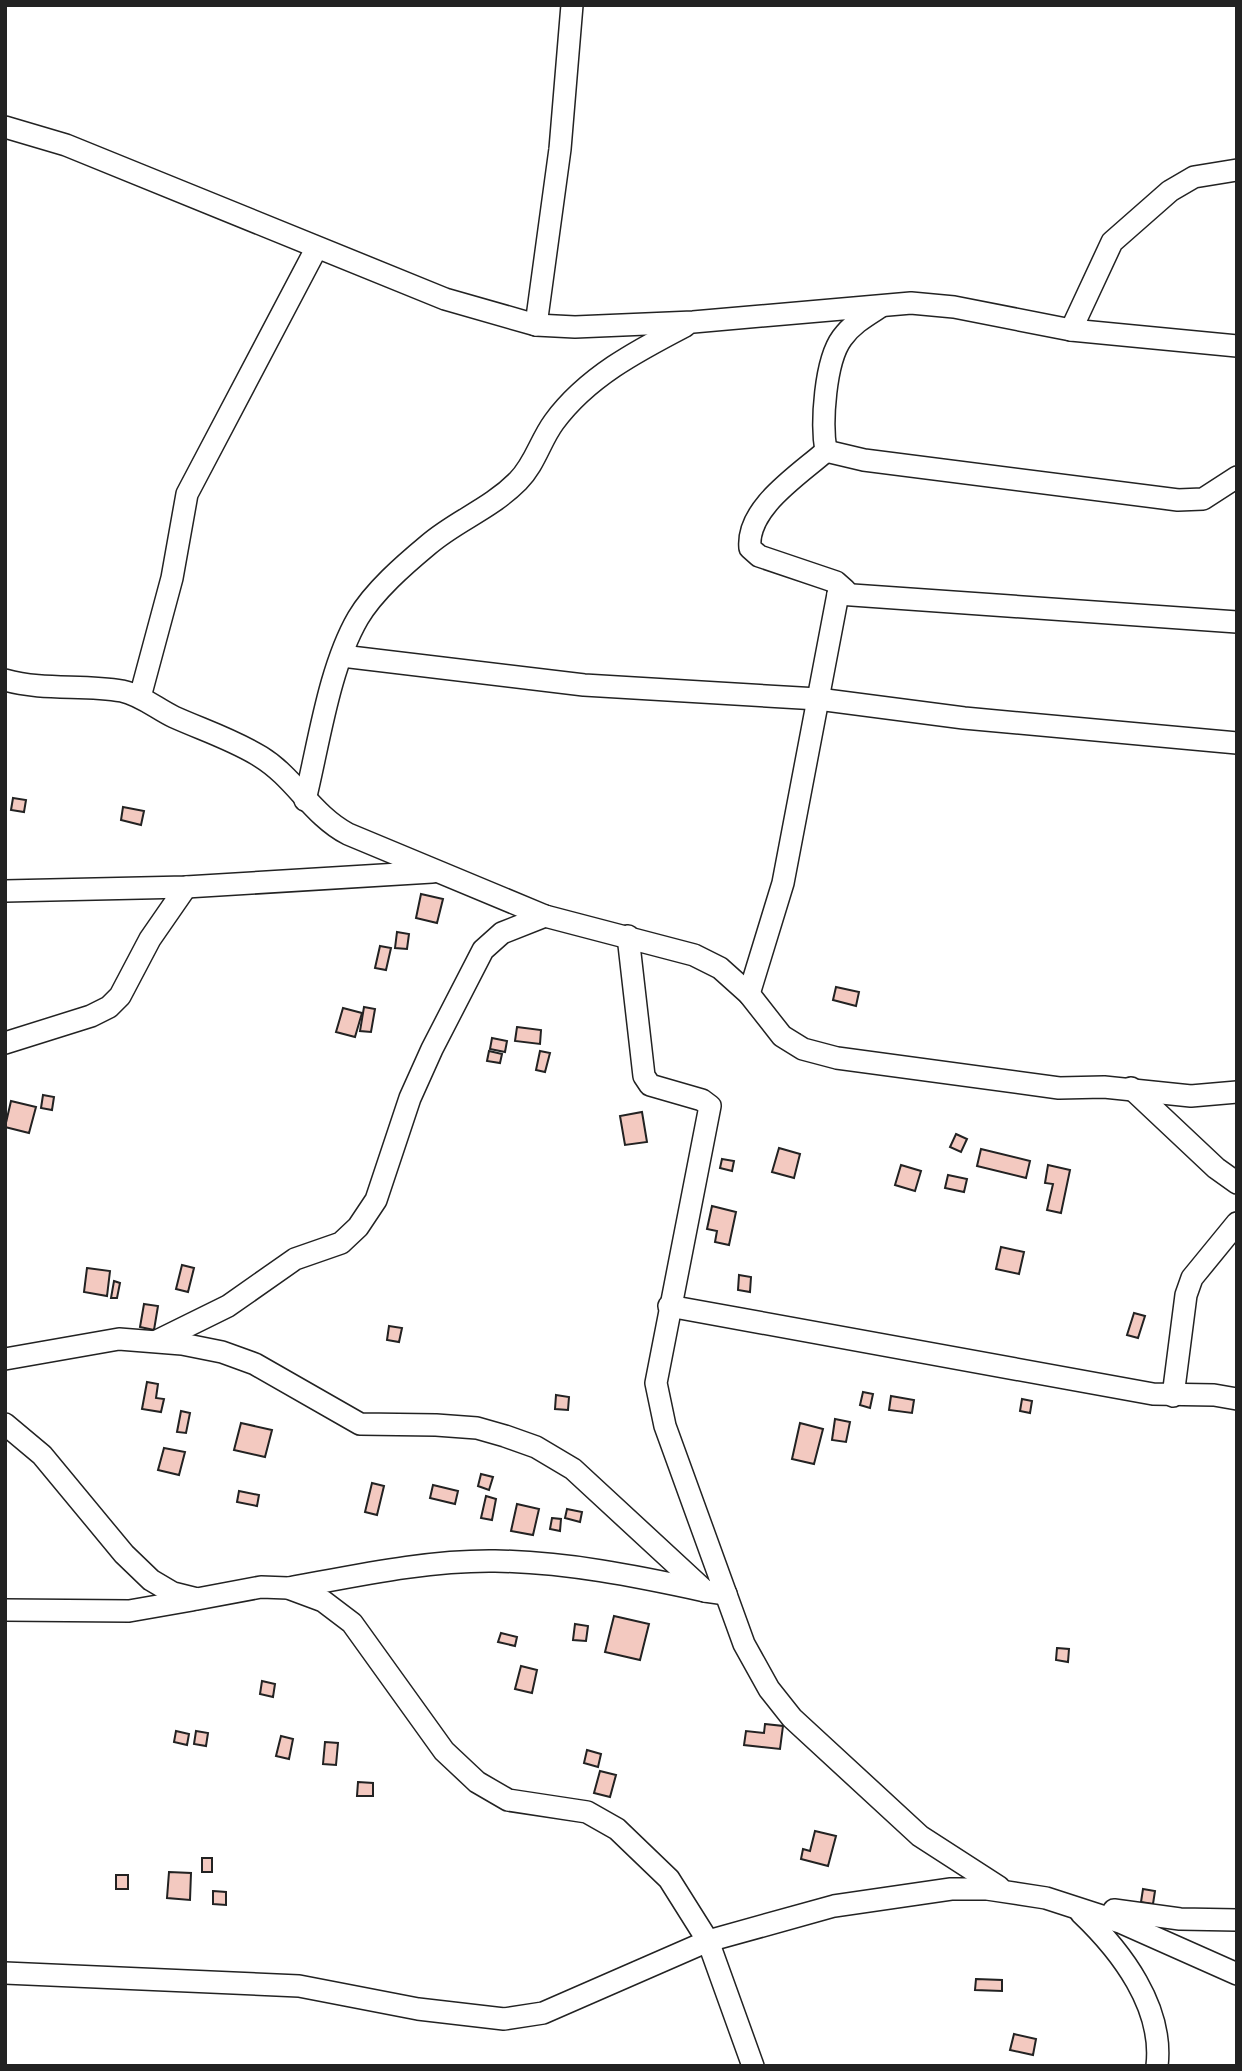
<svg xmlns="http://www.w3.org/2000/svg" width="1242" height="2071" viewBox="0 0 1242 2071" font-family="'Alegreya Sans',sans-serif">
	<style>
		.building { fill: #f3c9c0; stroke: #222; stroke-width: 2 }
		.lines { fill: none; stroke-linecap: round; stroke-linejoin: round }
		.minor-casing { stroke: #222; stroke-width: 24 }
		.minor { stroke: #fff; stroke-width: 21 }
	</style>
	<rect width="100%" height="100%" fill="#fff"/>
	<!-- building -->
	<g class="building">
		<path d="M 13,798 L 26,800 L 24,812 L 11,810 Z"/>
		<path d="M 123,807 L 144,811 L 141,825 L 121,820 Z"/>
		<path d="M 421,894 L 443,899 L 437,923 L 416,918 Z"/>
		<path d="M 397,932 L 409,934 L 407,949 L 395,948 Z"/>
		<path d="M 380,946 L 391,948 L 386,970 L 375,968 Z"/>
		<path d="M 836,987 L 859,992 L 856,1006 L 833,1000 Z"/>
		<path d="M 364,1007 L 375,1009 L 371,1032 L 360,1031 Z"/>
		<path d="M 343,1008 L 362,1013 L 355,1037 L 336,1032 Z"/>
		<path d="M 517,1027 L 541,1030 L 540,1044 L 515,1041 Z"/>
		<path d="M 492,1038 L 507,1041 L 505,1052 L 490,1049 Z"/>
		<path d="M 489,1051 L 502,1054 L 500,1063 L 487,1061 Z"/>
		<path d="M 540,1051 L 550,1053 L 545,1072 L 536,1070 Z"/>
		<path d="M 43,1095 L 54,1097 L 52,1110 L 41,1108 Z"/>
		<path d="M 11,1101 L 36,1107 L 29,1133 L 5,1127 Z"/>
		<path d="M 642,1112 L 647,1142 L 625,1145 L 620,1116 Z"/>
		<path d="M 956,1134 L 967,1139 L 961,1152 L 950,1147 Z"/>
		<path d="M 779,1148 L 800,1154 L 794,1178 L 772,1172 Z"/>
		<path d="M 981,1149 L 1030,1161 L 1026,1178 L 977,1166 Z"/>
		<path d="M 722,1159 L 734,1161 L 732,1171 L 720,1168 Z"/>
		<path d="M 901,1165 L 921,1171 L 915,1191 L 895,1185 Z"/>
		<path d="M 1048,1165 L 1070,1170 L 1061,1213 L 1047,1210 L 1053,1184 L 1045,1183 Z"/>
		<path d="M 948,1175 L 967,1179 L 964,1192 L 945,1188 Z"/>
		<path d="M 712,1206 L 736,1212 L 729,1245 L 715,1242 L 717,1231 L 707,1229 Z"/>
		<path d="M 1001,1247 L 1024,1252 L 1019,1274 L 996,1269 Z"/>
		<path d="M 182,1265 L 194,1268 L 188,1292 L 176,1289 Z"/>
		<path d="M 87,1268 L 110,1271 L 107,1296 L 84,1292 Z"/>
		<path d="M 739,1275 L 751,1277 L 750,1292 L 738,1290 Z"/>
		<path d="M 114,1281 L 120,1283 L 117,1298 L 111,1298 Z"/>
		<path d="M 144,1304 L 158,1306 L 154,1330 L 140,1327 Z"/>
		<path d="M 1134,1313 L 1145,1316 L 1138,1338 L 1127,1335 Z"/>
		<path d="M 389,1326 L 402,1328 L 399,1342 L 387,1340 Z"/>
		<path d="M 147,1382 L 158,1384 L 156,1398 L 164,1399 L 161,1412 L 142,1409 Z"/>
		<path d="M 863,1392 L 873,1394 L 870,1408 L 860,1405 Z"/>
		<path d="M 556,1395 L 569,1397 L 568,1410 L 555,1409 Z"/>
		<path d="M 891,1396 L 914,1400 L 912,1413 L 889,1410 Z"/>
		<path d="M 1022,1399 L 1032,1401 L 1030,1413 L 1020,1411 Z"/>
		<path d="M 181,1411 L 190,1413 L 186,1433 L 177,1432 Z"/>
		<path d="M 835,1419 L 850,1422 L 846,1442 L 832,1440 Z"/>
		<path d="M 241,1423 L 272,1430 L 265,1457 L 234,1450 Z"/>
		<path d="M 800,1423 L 823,1429 L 814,1464 L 792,1459 Z"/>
		<path d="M 164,1448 L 185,1452 L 179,1475 L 158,1470 Z"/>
		<path d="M 481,1474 L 493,1477 L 489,1490 L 478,1486 Z"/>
		<path d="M 372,1483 L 384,1486 L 377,1515 L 365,1512 Z"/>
		<path d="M 433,1485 L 458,1491 L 455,1504 L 430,1498 Z"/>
		<path d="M 239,1491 L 259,1495 L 257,1506 L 237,1502 Z"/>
		<path d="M 486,1496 L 496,1499 L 492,1520 L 481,1518 Z"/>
		<path d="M 517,1504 L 539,1509 L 533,1535 L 511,1531 Z"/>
		<path d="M 567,1509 L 582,1512 L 580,1522 L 565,1518 Z"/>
		<path d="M 552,1518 L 561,1519 L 560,1531 L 550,1529 Z"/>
		<path d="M 614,1616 L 649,1624 L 640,1660 L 605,1652 Z"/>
		<path d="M 575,1624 L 588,1626 L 586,1641 L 573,1640 Z"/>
		<path d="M 501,1633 L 517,1637 L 515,1646 L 498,1642 Z"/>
		<path d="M 1057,1648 L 1069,1649 L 1068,1662 L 1056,1660 Z"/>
		<path d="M 521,1666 L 537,1670 L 532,1693 L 515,1689 Z"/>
		<path d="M 262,1681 L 275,1684 L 273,1697 L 260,1694 Z"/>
		<path d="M 765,1724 L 783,1726 L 780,1749 L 744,1745 L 746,1731 L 764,1733 Z"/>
		<path d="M 176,1731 L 189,1734 L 187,1745 L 174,1742 Z"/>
		<path d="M 196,1731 L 208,1733 L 206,1746 L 194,1744 Z"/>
		<path d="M 281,1736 L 293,1739 L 289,1759 L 276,1756 Z"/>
		<path d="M 325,1742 L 338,1743 L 336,1765 L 323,1764 Z"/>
		<path d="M 587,1750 L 601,1754 L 598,1767 L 584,1763 Z"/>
		<path d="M 600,1771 L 616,1775 L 610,1797 L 594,1793 Z"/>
		<path d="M 358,1782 L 373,1783 L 373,1796 L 357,1796 Z"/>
		<path d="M 815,1831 L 836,1836 L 828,1866 L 801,1859 L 803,1849 L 810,1851 Z"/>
		<rect x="202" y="1858" width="10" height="14"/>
		<path d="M 169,1872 L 191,1873 L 190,1900 L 167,1898 Z"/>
		<rect x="116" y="1875" width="12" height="14"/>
		<path d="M 1143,1889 L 1155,1891 L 1153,1904 L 1141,1902 Z"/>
		<path d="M 213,1891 L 226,1892 L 226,1905 L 213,1904 Z"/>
		<path d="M 976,1979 L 1002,1980 L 1002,1991 L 975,1990 Z"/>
		<path d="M 1014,2034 L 1036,2039 L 1033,2055 L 1010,2050 Z"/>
	</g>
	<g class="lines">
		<defs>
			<g id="minor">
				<path d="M 5,127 L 66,145 L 445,299 L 536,325 L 575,327 L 693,322 L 911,303 L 954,307 L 1071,330 L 1237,346"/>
				<path d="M 536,325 L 560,149 L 572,5"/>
				<path d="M 1071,330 L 1112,242 L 1170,191 L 1194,177 L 1237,170"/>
				<path d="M 826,451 L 864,460 L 1178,500 L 1203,499 L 1237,477"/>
				<path d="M 826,451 C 821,423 825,361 842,338 C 852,324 866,316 880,307"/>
				<path d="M 838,594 L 1237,622"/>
				<path d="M 342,656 L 584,685 L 818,699 L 964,718 L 1237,743"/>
				<path d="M 5,680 C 44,691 83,684 122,691 C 141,695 157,709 174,717 C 203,730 234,740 261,757 C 295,778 312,815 348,834 L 545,916 L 694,955 L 720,968 L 749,994 L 782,1036 L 803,1049 L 837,1058 L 1059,1088 L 1104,1087 L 1191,1096 L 1237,1092"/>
				<path d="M 140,697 L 172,578 L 187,494 L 316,249"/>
				<path d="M 305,800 C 319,743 329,668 358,618 C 374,591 404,565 428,545 C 457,520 489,510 518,481 C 535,464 540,441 554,422 C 587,377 637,351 685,326"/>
				<path d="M 5,891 L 186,887 L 432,872"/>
				<path d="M 628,936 L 644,1076 L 650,1085 L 702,1100 L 710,1106 L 656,1383 L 665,1426 L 744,1644 L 769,1689 L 792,1718 L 920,1836 L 999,1887"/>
				<path d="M 749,994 L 783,883 L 838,594 L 845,590 L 836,582 L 759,556 L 750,548 C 746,508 799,475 826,451"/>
				<path d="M 5,1043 L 91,1016 L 109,1007 L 120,996 L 150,939 L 186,887"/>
				<path d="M 1131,1088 L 1216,1168 L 1237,1183"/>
				<path d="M 669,1306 L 1153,1394 L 1214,1395 L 1237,1399"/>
				<path d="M 157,1341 L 228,1306 L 295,1259 L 341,1243 L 358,1227 L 376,1200 L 410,1098 L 432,1049 L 483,950 L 502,933 L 545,916"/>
				<path d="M 5,1359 L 119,1339 L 182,1344 L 222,1352 L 255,1364 L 360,1424 L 436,1425 L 477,1428 L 505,1436 L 536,1447 L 573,1469 L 705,1591 L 726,1594"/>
				<path d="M 1173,1396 L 1186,1295 L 1192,1278 L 1237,1223"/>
				<path d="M 5,1424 L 42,1455 L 124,1554 L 151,1580 L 173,1593 L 197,1599 L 261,1587 L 288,1588 L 323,1601 L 352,1623 L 444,1751 L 477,1782 L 508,1800 L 587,1812 L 617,1829 L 669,1879 L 708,1941 L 753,2066"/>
				<path d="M 289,1588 C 355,1576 427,1560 495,1561 C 566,1562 636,1576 705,1591"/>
				<path d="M 5,1610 L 129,1611 L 192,1600"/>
				<path d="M 1114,1910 L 1180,1919 L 1237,1920"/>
				<path d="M 1081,1913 C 1121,1951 1164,2007 1157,2066"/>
				<path d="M 5,1973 L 299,1986 L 418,2009 L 504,2019 L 543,2013 L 708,1941 L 834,1906 L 951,1889 L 987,1889 L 1046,1898 L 1120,1922 L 1237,1974"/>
			</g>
		</defs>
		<!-- minor casing -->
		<use href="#minor" class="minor-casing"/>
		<!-- minor -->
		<use href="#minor" class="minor"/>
	</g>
	<!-- border -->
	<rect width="1242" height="2071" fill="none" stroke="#222222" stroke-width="14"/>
</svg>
